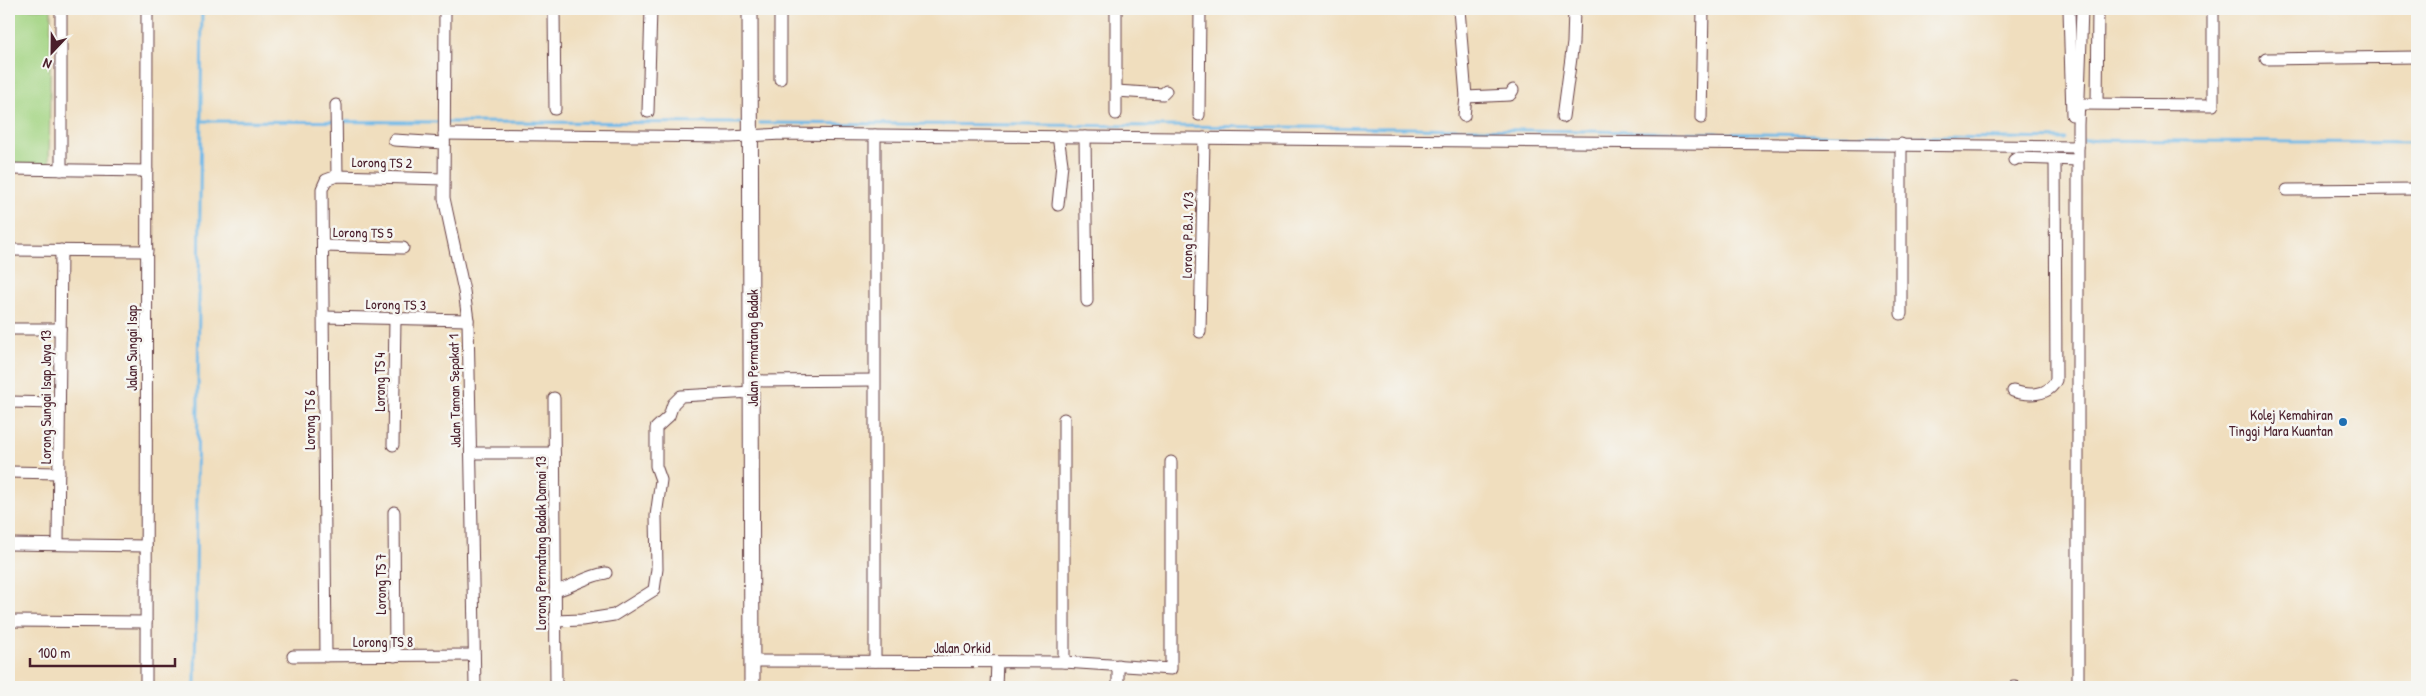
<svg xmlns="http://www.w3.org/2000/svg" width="2426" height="696" viewBox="0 0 2426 696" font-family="'Patrick Hand',sans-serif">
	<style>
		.green { fill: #a3d482; stroke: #767a56 }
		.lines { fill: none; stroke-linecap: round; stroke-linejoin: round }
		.stream { stroke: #70b9e8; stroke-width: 3 }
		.minor-casing { stroke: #633c41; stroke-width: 13 }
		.major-casing { stroke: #633c41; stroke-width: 17 }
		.minor { stroke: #fff; stroke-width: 11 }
		.major { stroke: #fff; stroke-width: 15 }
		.poi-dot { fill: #1f6fb2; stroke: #f6f6f2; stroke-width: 2 }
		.labels { text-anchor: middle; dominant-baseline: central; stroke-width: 5; stroke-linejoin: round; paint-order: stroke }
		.street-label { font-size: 14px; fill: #4a1f2b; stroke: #f6f6f2 }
		.poi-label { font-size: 14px; fill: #4a1f2b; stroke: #f6f6f2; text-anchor: end }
	</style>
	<rect width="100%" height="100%" fill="#f6f6f2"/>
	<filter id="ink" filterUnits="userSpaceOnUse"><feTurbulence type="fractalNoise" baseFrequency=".02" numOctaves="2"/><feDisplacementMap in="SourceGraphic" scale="10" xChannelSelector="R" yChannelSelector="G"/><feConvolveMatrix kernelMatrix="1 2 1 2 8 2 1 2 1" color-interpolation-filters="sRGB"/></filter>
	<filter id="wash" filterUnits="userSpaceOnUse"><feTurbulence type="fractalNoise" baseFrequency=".0096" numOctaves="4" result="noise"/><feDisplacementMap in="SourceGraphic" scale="20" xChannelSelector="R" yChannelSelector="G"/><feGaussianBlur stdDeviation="1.12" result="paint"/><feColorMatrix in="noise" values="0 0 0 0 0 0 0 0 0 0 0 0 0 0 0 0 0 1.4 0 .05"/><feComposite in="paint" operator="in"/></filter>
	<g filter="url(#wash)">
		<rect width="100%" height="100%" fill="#f0debe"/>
		<!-- green -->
		<path class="green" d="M 9,9 L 51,9 L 49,167 L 9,166 Z"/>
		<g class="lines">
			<!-- stream -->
			<g class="stream">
				<path d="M 201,121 L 743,123"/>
				<path d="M 760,123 L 1412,128 L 2065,139"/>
				<path d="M 2084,140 L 2417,143"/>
				<path d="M 195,687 L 202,9"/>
			</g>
		</g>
	</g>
	<g filter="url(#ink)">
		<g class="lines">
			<defs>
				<g id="minor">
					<path d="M 445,9 L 444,198 L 464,291 L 468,320 L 475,687"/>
					<path d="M 554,9 L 555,109"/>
					<path d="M 1116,9 L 1116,114"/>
					<path d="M 1459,9 L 1466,97 L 1464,116"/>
					<path d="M 2069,9 L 2072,115"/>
					<path d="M 2266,59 L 2417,57"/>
					<path d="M 780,79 L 780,9"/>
					<path d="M 1116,91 L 1163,94 L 1166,91"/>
					<path d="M 1466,97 L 1510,95 L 1513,90"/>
					<path d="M 2097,103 L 2098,9"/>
					<path d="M 2080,104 L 2213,105 L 2213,9"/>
					<path d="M 336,105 L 337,176"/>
					<path d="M 648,112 L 651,9"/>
					<path d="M 1199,115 L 1200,9"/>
					<path d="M 1563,117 L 1573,43 L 1574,9"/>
					<path d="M 1701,118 L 1703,9"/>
					<path d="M 444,134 L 730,137 L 781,134 L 875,135 L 2078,147"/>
					<path d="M 1058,136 L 1062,164 L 1058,205"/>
					<path d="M 1085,137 L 1087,301"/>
					<path d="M 394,140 L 444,143"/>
					<path d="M 1901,144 L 1901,314"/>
					<path d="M 2014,160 L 2017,158 L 2078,160"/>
					<path d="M 9,169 L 147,171"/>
					<path d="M 61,170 L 61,9"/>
					<path d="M 2287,190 L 2417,189"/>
					<path d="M 323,246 L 403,248"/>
					<path d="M 9,250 L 147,251"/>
					<path d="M 323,317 L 468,320"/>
					<path d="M 9,329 L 60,329"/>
					<path d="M 1200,332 L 1204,138"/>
					<path d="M 752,381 L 874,380"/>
					<path d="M 2013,391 C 2029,396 2049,396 2056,380 L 2055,159"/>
					<path d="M 554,398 L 556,687"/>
					<path d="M 9,402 L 59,403"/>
					<path d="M 393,445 L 395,319"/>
					<path d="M 471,453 L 554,453"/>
					<path d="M 9,472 L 59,473"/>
					<path d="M 394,512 L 395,656"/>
					<path d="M 9,544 L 146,546"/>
					<path d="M 58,544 L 61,250"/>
					<path d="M 555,591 C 575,586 586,576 606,573"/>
					<path d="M 9,621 L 146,622"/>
					<path d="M 555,621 L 582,620 L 614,615 L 654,590 L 657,569 L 656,516 L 661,480 L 656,466 L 656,428 L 669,416 L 673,404 L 681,396 L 752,392"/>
					<path d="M 293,656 L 474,655"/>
					<path d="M 326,656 L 322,189 L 326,180 L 337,176 L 443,179"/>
					<path d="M 752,661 L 1064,662 L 1171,669 L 1171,462"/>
					<path d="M 875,661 L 875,135"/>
					<path d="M 1064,662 L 1064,419"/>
					<path d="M 146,687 L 147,9"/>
					<path d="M 996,687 L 997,662"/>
					<path d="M 1118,687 L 1118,665"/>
					<path d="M 2013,687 L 2015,687"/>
					<path d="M 2078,687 L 2078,125 L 2082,9"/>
				</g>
				<path id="major" d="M 750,9 L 752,687"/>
			</defs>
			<!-- minor casing -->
			<use href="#minor" class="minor-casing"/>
			<!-- major casing -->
			<use href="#major" class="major-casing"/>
			<!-- minor -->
			<use href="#minor" class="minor"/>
			<!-- major -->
			<use href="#major" class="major"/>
		</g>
	</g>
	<!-- markers -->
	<circle class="poi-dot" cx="2343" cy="422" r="5"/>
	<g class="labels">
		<!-- street labels -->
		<g class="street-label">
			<text transform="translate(382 162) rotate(1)">Lorong TS 2</text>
			<text transform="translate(363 232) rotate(1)">Lorong TS 5</text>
			<text transform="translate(1187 235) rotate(-89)">Lorong P.B.J. 1/3</text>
			<text transform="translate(396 304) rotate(1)">Lorong TS 3</text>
			<text transform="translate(131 348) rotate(-90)">Jalan Sungai Isap</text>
			<text transform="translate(752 348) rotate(-90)">Jalan Permatang Badak</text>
			<text transform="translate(379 382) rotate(-90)">Lorong TS 4</text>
			<text transform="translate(454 391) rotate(-91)">Jalan Taman Sepakat 1</text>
			<text transform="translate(45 397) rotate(-90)">Lorong Sungai Isap Jaya 13</text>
			<text transform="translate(309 420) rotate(-90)">Lorong TS 6</text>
			<text transform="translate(540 543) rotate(-90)">Lorong Permatang Badak Damai 13</text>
			<text transform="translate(380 584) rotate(-90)">Lorong TS 7</text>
			<text x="383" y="641">Lorong TS 8</text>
			<text x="962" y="647">Jalan Orkid</text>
		</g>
		<!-- poi labels -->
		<g class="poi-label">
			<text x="2333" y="414">Kolej Kemahiran<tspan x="2333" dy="16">Tinggi Mara Kuantan</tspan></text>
		</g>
	</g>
	<!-- margin -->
	<rect width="2426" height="696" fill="none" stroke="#f6f6f2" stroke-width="30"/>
	<!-- north arrow -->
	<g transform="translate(52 52) rotate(202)" stroke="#f6f6f2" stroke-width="4" paint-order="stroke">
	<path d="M0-4L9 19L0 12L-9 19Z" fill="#4a1f2b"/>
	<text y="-8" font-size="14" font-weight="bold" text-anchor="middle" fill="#4a1f2b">N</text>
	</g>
	<!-- scale -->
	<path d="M30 658v8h145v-8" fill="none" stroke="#4a1f2b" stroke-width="2.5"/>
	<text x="38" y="658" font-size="15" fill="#4a1f2b" stroke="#f6f6f2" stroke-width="4" paint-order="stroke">100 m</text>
</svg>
